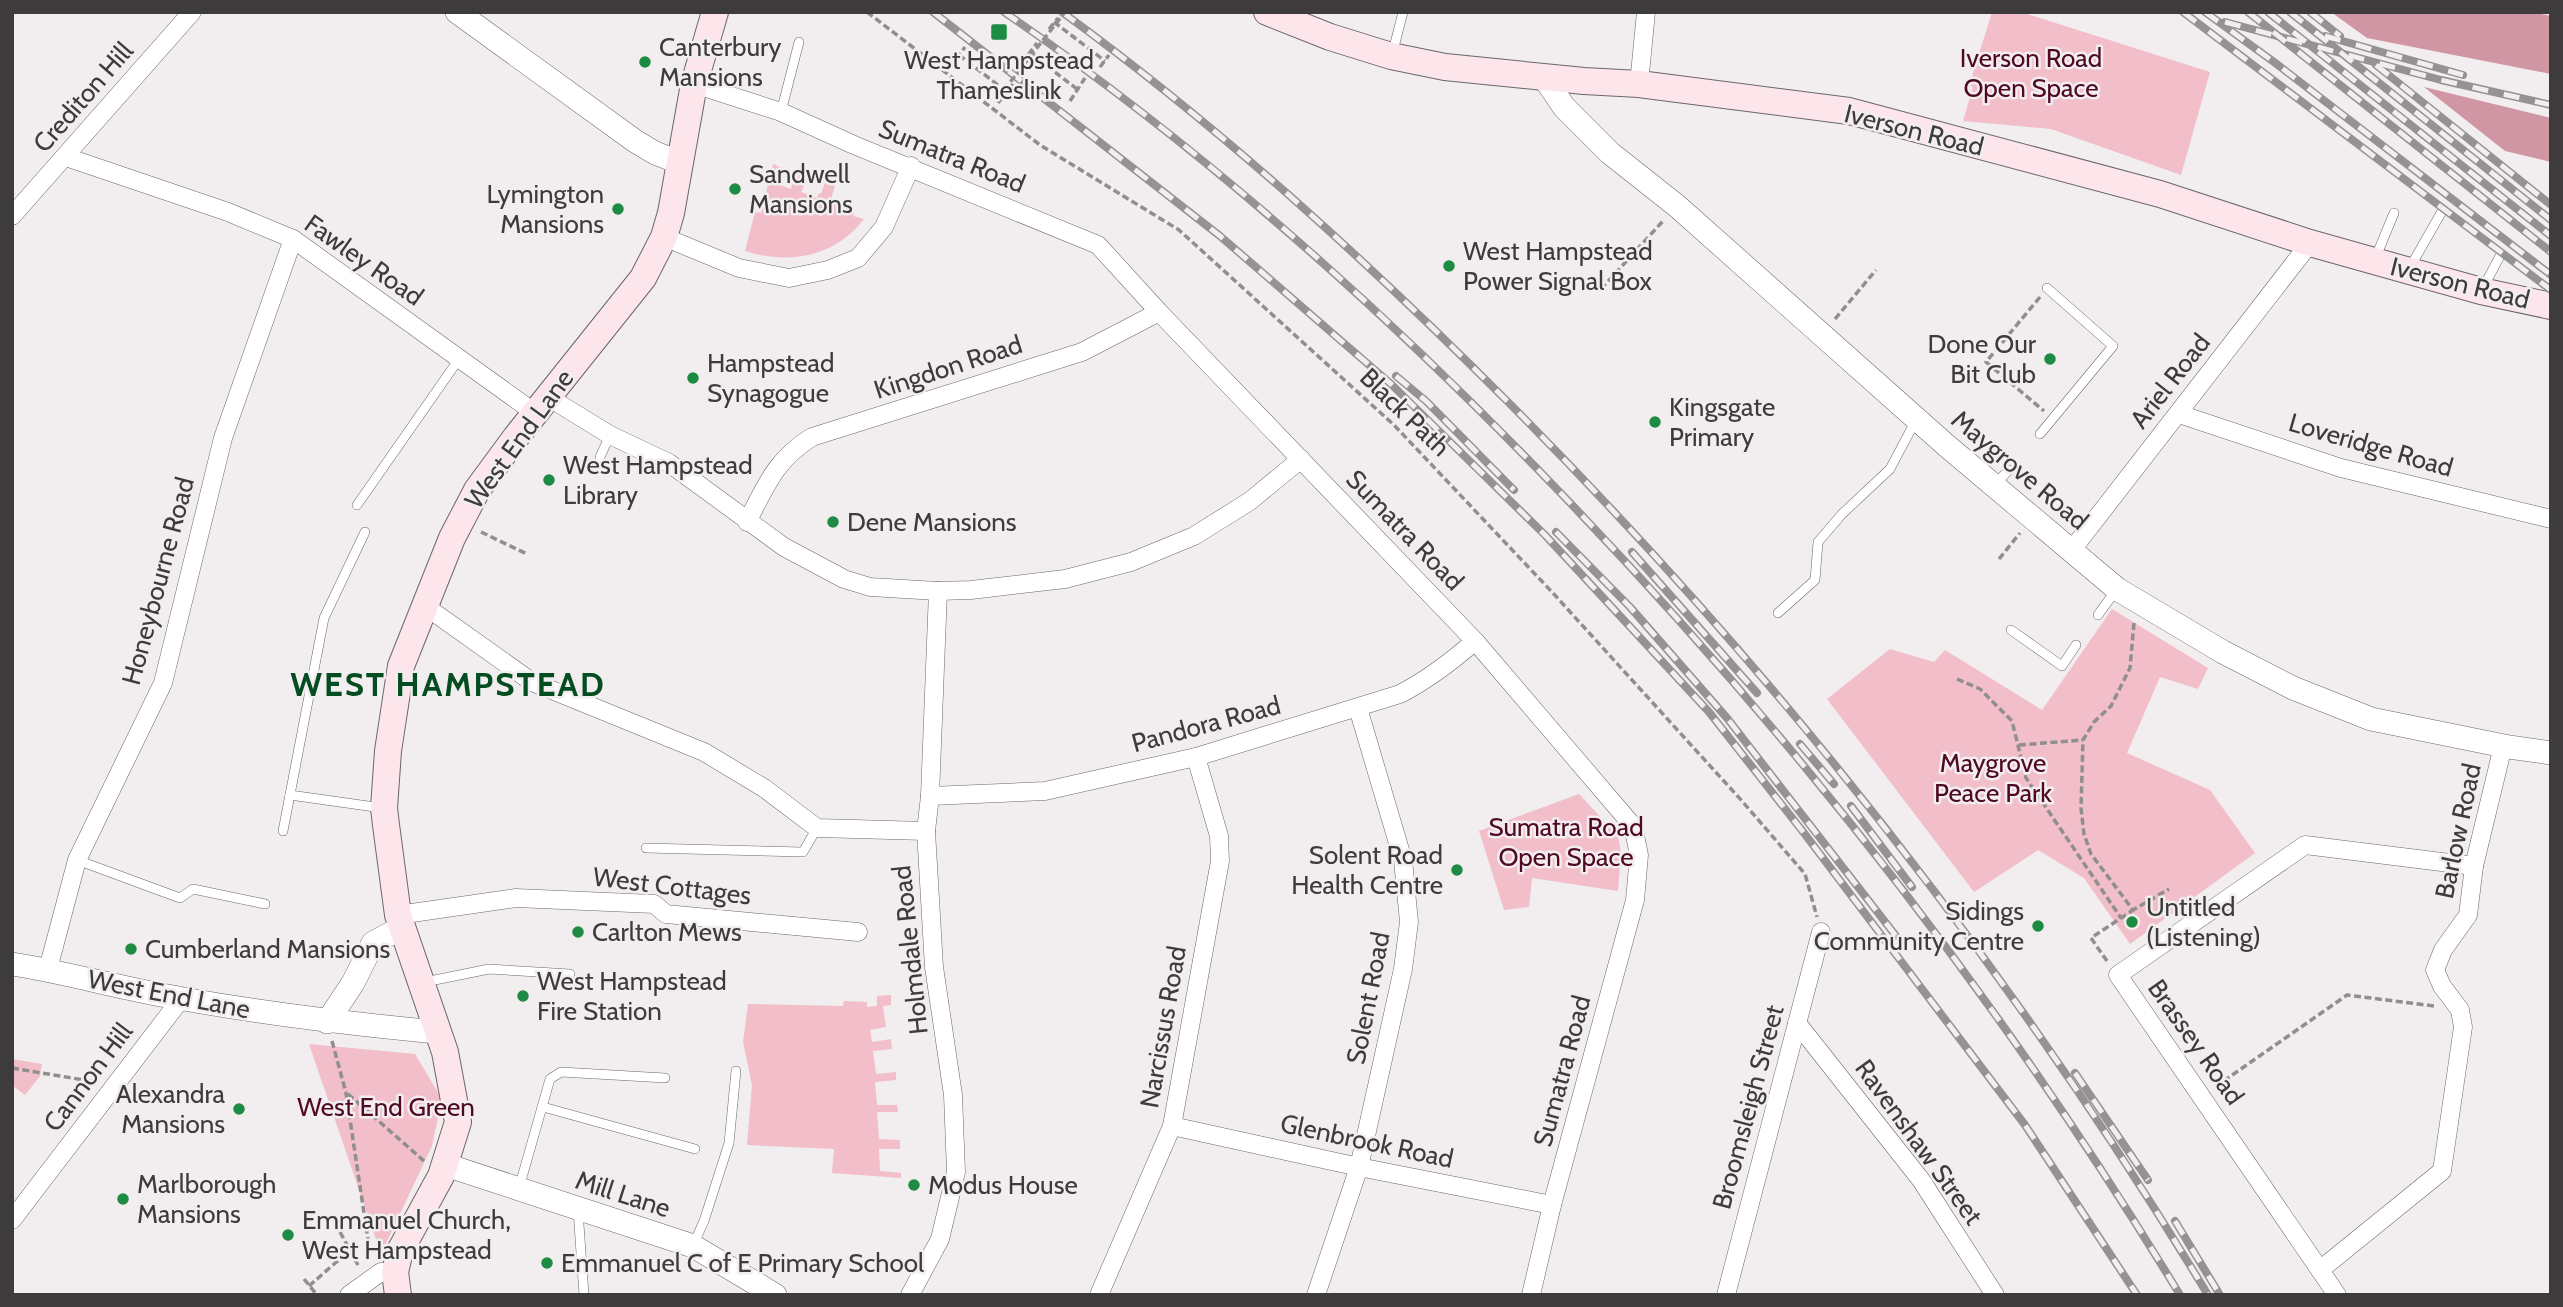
<svg xmlns="http://www.w3.org/2000/svg" width="2563" height="1307" viewBox="0 0 2563 1307" font-family="Cabin,sans-serif">
	<style>
		.green { fill: #f1bec9 }
		.forest { fill: #d096a3 }
		.lines { fill: none; stroke-linecap: round; stroke-linejoin: round }
		.service-casing { stroke: #6b6768; stroke-width: 10 }
		.minor-casing { stroke: #6b6768; stroke-width: 19 }
		.tertiary-casing { stroke: #6b6768; stroke-width: 24 }
		.secondary-casing { stroke: #6b6768; stroke-width: 28 }
		.path { stroke: #918e8e; stroke-width: 3.5; stroke-dasharray: 7 3.5; stroke-linecap: butt }
		.service { stroke: #fff; stroke-width: 9 }
		.minor { stroke: #fff; stroke-width: 18 }
		.tertiary { stroke: #fff; stroke-width: 23 }
		.secondary { stroke: #fce5eb; stroke-width: 26 }
		.rail-casing { stroke: #959292; stroke-width: 8 }
		.rail { stroke: #f2edee; stroke-width: 5; stroke-dasharray: 16; stroke-linecap: butt }
		.path-bridge { stroke: #918e8e; stroke-width: 3.5; stroke-dasharray: 7 3.5; stroke-linecap: butt }
		.poi-dot { fill: #1d8b43; stroke: #f2edee; stroke-width: 2.5 }
		.labels { text-anchor: middle; dominant-baseline: central; stroke-width: 5; stroke-linejoin: round; paint-order: stroke }
		.poi-label { font-size: 26px; fill: #3d3b3b; stroke: #f2edee; text-anchor: start }
		.park-label { font-size: 26px; fill: #4f0924; stroke: #f2edee }
		.street-label { font-size: 26px; fill: #3d3b3b; stroke: #f2edee }
		.district-label { font-size: 33px; font-weight: bold; letter-spacing: 2px; fill: #034d20; stroke: #f2edee }
	</style>
	<rect width="100%" height="100%" fill="#f2edee"/>
	<!-- green -->
	<g class="green">
		<path d="M 1992,12 L 2021,12 L 2210,72 L 2181,175 L 2051,129 L 1963,121 L 1973,87 L 1969,86 Z"/>
		<path d="M 773,164 L 782,168 L 774,183 L 791,189 L 792,184 L 795,185 L 799,173 L 808,177 L 801,192 L 817,198 L 819,193 L 821,194 L 825,182 L 835,186 L 830,202 L 854,211 L 853,216 L 864,219 C 835,257 789,265 745,251 L 755,212 L 761,213 Z"/>
		<path d="M 2112,609 L 2208,668 L 2198,689 L 2160,677 L 2127,753 L 2210,790 L 2255,853 L 2130,944 L 2084,878 L 2038,850 L 1974,892 L 1827,699 L 1890,649 L 1934,662 L 1945,650 L 2042,710 Z"/>
		<path d="M 1579,794 L 1618,836 L 1621,852 L 1618,891 L 1532,878 L 1529,907 L 1504,910 L 1479,831 Z"/>
		<path d="M 891,995 L 891,1005 L 883,1006 L 886,1027 L 870,1030 L 872,1042 L 891,1039 L 892,1049 L 873,1051 L 876,1074 L 896,1072 L 896,1080 L 875,1082 L 877,1105 L 897,1105 L 898,1112 L 877,1112 L 879,1139 L 900,1140 L 900,1149 L 879,1149 L 880,1171 L 901,1173 L 901,1178 L 832,1173 L 834,1149 L 747,1145 L 752,1085 L 743,1042 L 748,1004 L 843,1006 L 844,1001 L 867,1002 L 867,1007 L 877,1006 L 877,996 Z"/>
		<path d="M 309,1044 L 415,1054 L 442,1099 L 432,1146 L 381,1254 Z"/>
		<path d="M 12,1059 L 42,1064 L 40,1076 L 25,1095 L 12,1085 Z"/>
	</g>
	<!-- forest -->
	<g class="forest">
		<path d="M 2331,12 L 2531,12 L 2551,16 L 2551,74 L 2367,38 Z"/>
		<path d="M 2424,87 L 2551,118 L 2551,162 L 2505,151 Z"/>
	</g>
	<g class="lines">
		<defs>
			<g id="service">
				<path d="M 1392,55 L 1403,12"/>
				<path d="M 781,112 L 799,42"/>
				<path d="M 2375,259 L 2394,213"/>
				<path d="M 2409,269 L 2441,213"/>
				<path d="M 2483,288 L 2500,256"/>
				<path d="M 2040,434 L 2113,346 L 2047,288"/>
				<path d="M 600,457 L 610,435"/>
				<path d="M 1995,484 L 2009,470"/>
				<path d="M 357,505 L 459,359"/>
				<path d="M 1778,613 L 1815,580 L 1818,542 L 1842,514 L 1890,469 L 1916,420"/>
				<path d="M 2098,615 L 2116,590"/>
				<path d="M 2011,630 L 2062,666 L 2076,645"/>
				<path d="M 290,795 L 382,808"/>
				<path d="M 283,831 L 324,618 L 365,532"/>
				<path d="M 646,848 L 803,852 L 817,828"/>
				<path d="M 77,860 L 180,898 L 193,889 L 265,904"/>
				<path d="M 425,982 L 489,969 L 570,974"/>
				<path d="M 543,1107 L 695,1149"/>
				<path d="M 519,1188 L 550,1079 L 561,1072 L 665,1078"/>
				<path d="M 578,1210 L 584,1295"/>
				<path d="M 693,1245 L 704,1221 L 729,1143 L 736,1071"/>
			</g>
			<g id="minor">
				<path d="M 694,84 L 781,112 L 854,145 L 1098,245 L 1159,312 L 1475,641 L 1633,826 L 1639,855 L 1635,900 L 1552,1205 L 1531,1295"/>
				<path d="M 1639,84 L 1646,12"/>
				<path d="M 66,157 L 228,212 L 293,239 L 535,413"/>
				<path d="M 12,216 L 192,12"/>
				<path d="M 664,237 L 739,268 L 789,278 L 828,270 L 858,258 L 884,227 L 911,166"/>
				<path d="M 548,397 L 610,435 L 669,463 L 784,547 L 844,579 L 870,587 L 938,591 L 971,590 L 1065,579 L 1131,562 L 1194,536 L 1250,501 L 1301,459"/>
				<path d="M 2179,414 L 2341,468 L 2551,519"/>
				<path d="M 747,522 C 766,486 775,460 812,437 L 1082,352 L 1159,312"/>
				<path d="M 2071,551 L 2310,243"/>
				<path d="M 425,606 L 532,682 L 704,752 L 764,788 L 817,828 L 926,831"/>
				<path d="M 930,796 L 1045,791 L 1196,757 L 1400,694 C 1429,679 1451,662 1475,641"/>
				<path d="M 398,915 L 516,898 L 654,904 L 666,914 L 858,932"/>
				<path d="M 48,969 L 77,860 L 163,683 L 223,438 L 293,239"/>
				<path d="M 1797,1023 L 1921,1180 L 1995,1295"/>
				<path d="M 1172,1126 L 1359,1167 L 1552,1205"/>
				<path d="M 12,1220 L 181,999"/>
				<path d="M 2320,1270 L 2442,1171 L 2463,1027 L 2460,1010 L 2442,986 L 2435,970 L 2443,950 L 2468,915 L 2474,866 L 2503,746"/>
				<path d="M 349,1295 L 381,1272 L 395,1272"/>
				<path d="M 910,1295 L 940,1239 L 956,1172 L 953,1095 L 934,967 L 926,831 L 930,796 L 938,591"/>
				<path d="M 1099,1295 L 1172,1126 L 1220,861 L 1219,836 L 1196,757"/>
				<path d="M 1316,1295 L 1359,1167 L 1403,969 L 1409,922 L 1403,860 L 1358,708"/>
				<path d="M 1726,1295 L 1821,932"/>
				<path d="M 2337,1295 L 2118,975 L 2305,845 L 2474,866"/>
			</g>
			<g id="tertiary">
				<path d="M 457,12 L 635,141 L 655,153 L 681,163"/>
				<path d="M 1543,76 L 1564,107 L 1610,153 L 1677,206 L 1947,446 L 2117,589 L 2223,652 L 2293,688 L 2371,719 L 2509,747 L 2551,753"/>
				<path d="M 12,964 C 70,973 126,990 184,999 C 268,1014 352,1024 437,1032"/>
				<path d="M 327,1022 L 353,983 L 373,943 L 401,928"/>
				<path d="M 446,1165 L 693,1246 L 775,1295"/>
			</g>
			<g id="secondary">
				<path d="M 1267,12 L 1330,37 L 1391,56 L 1445,67 L 1584,81 L 1639,84 L 1849,111 L 2160,194 L 2310,243 L 2374,261 L 2481,291 L 2551,306"/>
				<path d="M 398,1295 L 395,1272 L 400,1251 L 441,1176 L 458,1122 L 445,1052 L 398,915 L 386,825 L 384,808 L 388,751 L 401,666 L 452,538 L 477,490 L 516,437 L 643,278 L 664,237 L 671,213 L 694,84 L 715,12"/>
			</g>
		</defs>
		<!-- service casing -->
		<use href="#service" class="service-casing"/>
		<!-- minor casing -->
		<use href="#minor" class="minor-casing"/>
		<!-- tertiary casing -->
		<use href="#tertiary" class="tertiary-casing"/>
		<!-- secondary casing -->
		<use href="#secondary" class="secondary-casing"/>
		<!-- path -->
		<g class="path">
			<path d="M 867,12 L 1040,145 L 1179,230 L 1394,425 L 1552,592 L 1742,801 L 1805,874 L 1817,917"/>
			<path d="M 1054,22 L 1105,61"/>
			<path d="M 1049,29 L 1058,18"/>
			<path d="M 1030,53 L 1077,89"/>
			<path d="M 959,55 L 1007,92"/>
			<path d="M 1022,63 L 1037,43"/>
			<path d="M 950,67 L 965,47"/>
			<path d="M 1100,67 L 1109,55"/>
			<path d="M 1070,101 L 1085,78"/>
			<path d="M 998,103 L 1013,84"/>
			<path d="M 1601,289 L 1663,221"/>
			<path d="M 2040,297 L 1986,362 L 2044,411"/>
			<path d="M 1835,319 L 1876,270"/>
			<path d="M 481,532 L 527,554"/>
			<path d="M 1999,559 L 2020,533"/>
			<path d="M 2134,623 L 2130,668 L 2111,706 L 2094,722 L 2083,740 L 2081,808 L 2084,834 L 2091,854 L 2133,910 L 2169,889"/>
			<path d="M 1957,679 L 1980,689 L 2012,721 L 2026,778 L 2121,918"/>
			<path d="M 2019,745 L 2083,740"/>
			<path d="M 2107,961 L 2091,938 L 2133,910"/>
			<path d="M 332,1041 L 346,1093 L 370,1253"/>
			<path d="M 12,1068 L 96,1082"/>
			<path d="M 2215,1087 L 2347,995 L 2434,1006"/>
			<path d="M 348,1094 L 424,1161"/>
			<path d="M 340,1232 L 358,1265"/>
			<path d="M 304,1279 L 317,1295"/>
			<path d="M 309,1286 L 350,1250"/>
		</g>
		<!-- service -->
		<use href="#service" class="service"/>
		<!-- minor -->
		<use href="#minor" class="minor"/>
		<!-- tertiary -->
		<use href="#tertiary" class="tertiary"/>
		<!-- secondary -->
		<use href="#secondary" class="secondary"/>
		<defs>
			<g id="rail">
				<path d="M 933,12 L 1220,236 L 1391,384 L 1545,535 L 1709,712 L 1804,833 L 2025,1125 L 2137,1295"/>
				<path d="M 1004,12 C 1203,148 1383,309 1550,482 C 1789,729 2002,1001 2180,1295"/>
				<path d="M 1062,12 C 1221,128 1367,261 1507,401 C 1774,669 2012,970 2208,1295"/>
				<path d="M 2183,12 L 2551,290"/>
				<path d="M 2205,12 L 2274,62 L 2551,275"/>
				<path d="M 2248,12 L 2551,252"/>
				<path d="M 2268,12 L 2551,236"/>
				<path d="M 2290,12 L 2551,220"/>
				<path d="M 2310,12 L 2340,36"/>
				<path d="M 2225,22 L 2441,80 L 2551,105"/>
				<path d="M 2325,36 L 2463,75"/>
				<path d="M 2376,65 L 2551,205"/>
				<path d="M 1396,376 L 1426,401 L 1514,490"/>
				<path d="M 1556,532 L 1630,607 L 1727,718 L 1896,936"/>
				<path d="M 1632,552 L 1757,693"/>
				<path d="M 1800,744 L 1834,784"/>
				<path d="M 1851,806 L 1912,887"/>
				<path d="M 2075,1073 L 2148,1180"/>
				<path d="M 2175,1221 L 2220,1295"/>
			</g>
		</defs>
		<!-- rail casing -->
		<use href="#rail" class="rail-casing"/>
		<!-- rail -->
		<use href="#rail" class="rail"/>
		<!-- path-bridge -->
		<path class="path-bridge" d="M 1004,90 L 1065,12"/>
	</g>
	<!-- markers -->
	<g class="poi-dot">
		<rect x="990" y="23" width="18" height="18" rx="3.5"/>
		<circle cx="645" cy="62" r="7"/>
		<circle cx="735" cy="189" r="7"/>
		<circle cx="618" cy="209" r="7"/>
		<circle cx="1449" cy="266" r="7"/>
		<circle cx="2050" cy="359" r="7"/>
		<circle cx="693" cy="378" r="7"/>
		<circle cx="1655" cy="422" r="7"/>
		<circle cx="549" cy="480" r="7"/>
		<circle cx="833" cy="522" r="7"/>
		<circle cx="1457" cy="870" r="7"/>
		<circle cx="2132" cy="922" r="7"/>
		<circle cx="2038" cy="926" r="7"/>
		<circle cx="578" cy="932" r="7"/>
		<circle cx="131" cy="949" r="7"/>
		<circle cx="523" cy="996" r="7"/>
		<circle cx="239" cy="1109" r="7"/>
		<circle cx="914" cy="1185" r="7"/>
		<circle cx="123" cy="1199" r="7"/>
		<circle cx="288" cy="1235" r="7"/>
		<circle cx="547" cy="1263" r="7"/>
	</g>
	<g class="labels">
		<!-- poi labels -->
		<g class="poi-label">
			<text x="659" y="47">Canterbury<tspan x="659" dy="30">Mansions</tspan></text>
			<text x="999" y="60" text-anchor="middle">West Hampstead<tspan x="999" dy="30">Thameslink</tspan></text>
			<text x="749" y="174">Sandwell<tspan x="749" dy="30">Mansions</tspan></text>
			<text x="604" y="194" text-anchor="end">Lymington<tspan x="604" dy="30">Mansions</tspan></text>
			<text x="1463" y="251">West Hampstead<tspan x="1463" dy="30">Power Signal Box</tspan></text>
			<text x="2036" y="344" text-anchor="end">Done Our<tspan x="2036" dy="30">Bit Club</tspan></text>
			<text x="707" y="363">Hampstead<tspan x="707" dy="30">Synagogue</tspan></text>
			<text x="1669" y="407">Kingsgate<tspan x="1669" dy="30">Primary</tspan></text>
			<text x="563" y="465">West Hampstead<tspan x="563" dy="30">Library</tspan></text>
			<text x="847" y="522">Dene Mansions</text>
			<text x="1443" y="855" text-anchor="end">Solent Road<tspan x="1443" dy="30">Health Centre</tspan></text>
			<text x="2146" y="907">Untitled<tspan x="2146" dy="30">(Listening)</tspan></text>
			<text x="2024" y="911" text-anchor="end">Sidings<tspan x="2024" dy="30">Community Centre</tspan></text>
			<text x="592" y="932">Carlton Mews</text>
			<text x="145" y="949">Cumberland Mansions</text>
			<text x="537" y="981">West Hampstead<tspan x="537" dy="30">Fire Station</tspan></text>
			<text x="225" y="1094" text-anchor="end">Alexandra<tspan x="225" dy="30">Mansions</tspan></text>
			<text x="137" y="1184">Marlborough<tspan x="137" dy="30">Mansions</tspan></text>
			<text x="928" y="1185">Modus House</text>
			<text x="302" y="1220">Emmanuel Church,<tspan x="302" dy="30">West Hampstead</tspan></text>
			<text x="561" y="1263">Emmanuel C of E Primary School</text>
		</g>
		<!-- park labels -->
		<g class="park-label">
			<text x="2031" y="58">Iverson Road<tspan x="2031" dy="30">Open Space</tspan></text>
			<text x="1993" y="763">Maygrove<tspan x="1993" dy="30">Peace Park</tspan></text>
			<text x="1566" y="827">Sumatra Road<tspan x="1566" dy="30">Open Space</tspan></text>
			<text x="386" y="1107">West End Green</text>
		</g>
		<!-- street labels -->
		<g class="street-label">
			<text transform="translate(83 97) rotate(-49)">Crediton Hill</text>
			<text transform="translate(1914 130) rotate(14)">Iverson Road</text>
			<text transform="translate(952 156) rotate(22)">Sumatra Road</text>
			<text transform="translate(364 260) rotate(35)">Fawley Road</text>
			<text transform="translate(2460 283) rotate(14)">Iverson Road</text>
			<text transform="translate(948 367) rotate(-18)">Kingdon Road</text>
			<text transform="translate(2170 381) rotate(-52)">Ariel Road</text>
			<text transform="translate(1405 412) rotate(44)">Black Path</text>
			<text transform="translate(519 439) rotate(-54)">West End Lane</text>
			<text transform="translate(2371 445) rotate(16)">Loveridge Road</text>
			<text transform="translate(2020 470) rotate(40)">Maygrove Road</text>
			<text transform="translate(1405 530) rotate(46)">Sumatra Road</text>
			<text transform="translate(158 581) rotate(-75)">Honeybourne Road</text>
			<text transform="translate(1206 724) rotate(-15)">Pandora Road</text>
			<text transform="translate(2458 831) rotate(-78)">Barlow Road</text>
			<text transform="translate(672 886) rotate(7)">West Cottages</text>
			<text transform="translate(910 950) rotate(-96)">Holmdale Road</text>
			<text transform="translate(169 994) rotate(11)">West End Lane</text>
			<text transform="translate(1368 998) rotate(-79)">Solent Road</text>
			<text transform="translate(1163 1027) rotate(-80)">Narcissus Road</text>
			<text transform="translate(2196 1042) rotate(55)">Brassey Road</text>
			<text transform="translate(1562 1071) rotate(-75)">Sumatra Road</text>
			<text transform="translate(88 1077) rotate(-53)">Cannon Hill</text>
			<text transform="translate(1748 1107) rotate(-75)">Broomsleigh Street</text>
			<text transform="translate(1367 1141) rotate(12)">Glenbrook Road</text>
			<text transform="translate(1919 1142) rotate(54)">Ravenshaw Street</text>
			<text transform="translate(623 1194) rotate(18)">Mill Lane</text>
		</g>
		<!-- district labels -->
		<g class="district-label">
			<text x="448" y="684">WEST HAMPSTEAD</text>
		</g>
	</g>
	<!-- border -->
	<rect width="2563" height="1307" fill="none" stroke="#3d3b3b" stroke-width="28"/>
</svg>
